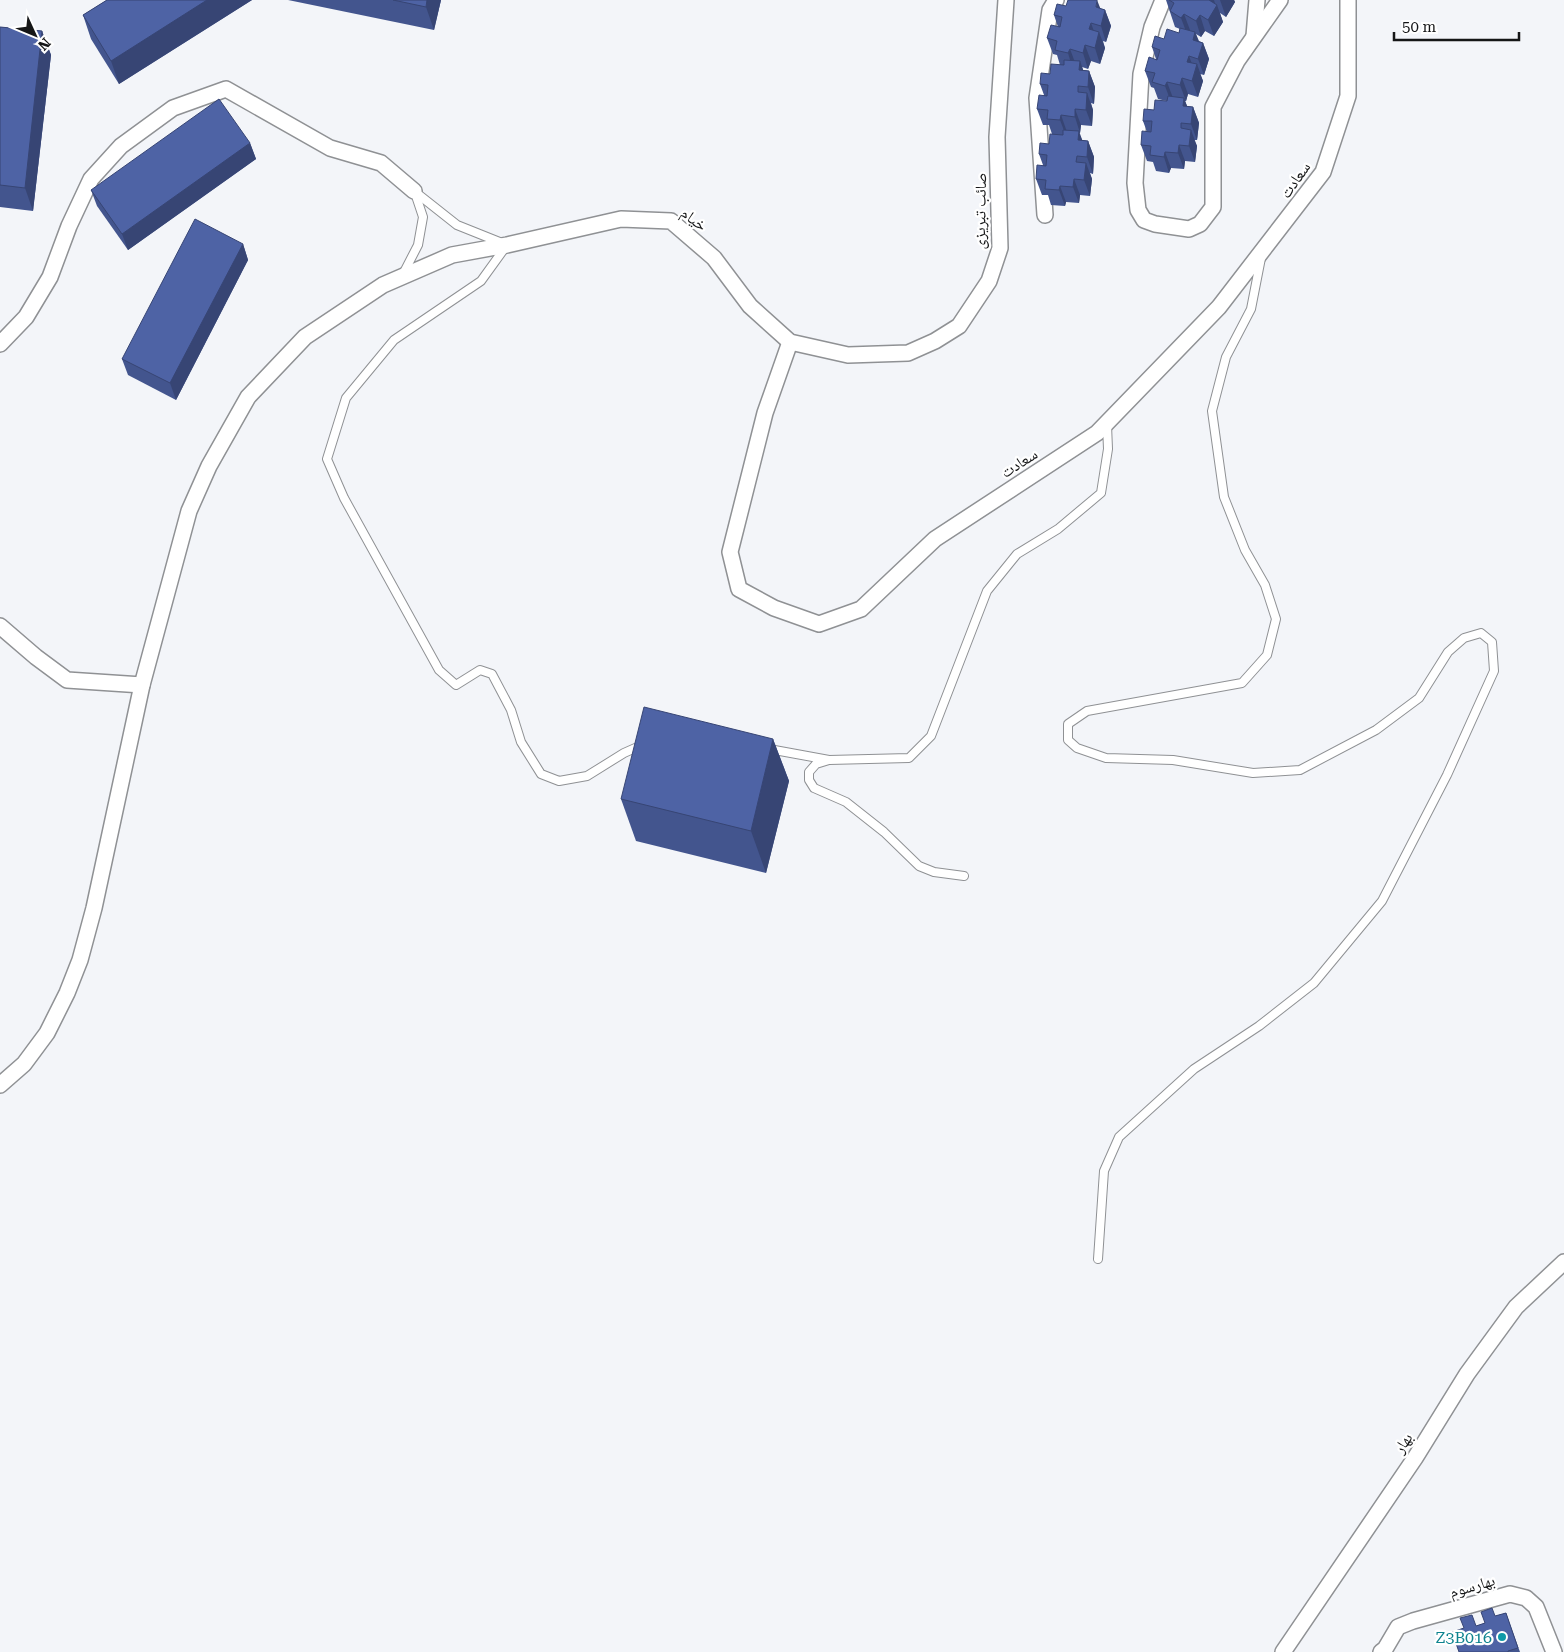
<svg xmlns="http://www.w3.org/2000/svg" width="1564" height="1652" viewBox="0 0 1564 1652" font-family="'Roboto Serif','Noto Naskh Arabic',serif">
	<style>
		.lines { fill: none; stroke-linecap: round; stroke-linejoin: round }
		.service-casing { stroke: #8f9194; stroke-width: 10 }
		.minor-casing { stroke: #8f9194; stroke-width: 18 }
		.service { stroke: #fff; stroke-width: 8 }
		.minor { stroke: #fff; stroke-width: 15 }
		.wall { fill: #43558e }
		.shaded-wall { fill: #374574 }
		.building { fill: #4e63a5; stroke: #374574 }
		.culture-dot { fill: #0f9aa8; stroke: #fff; stroke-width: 2 }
		.labels { text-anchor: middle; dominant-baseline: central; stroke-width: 4.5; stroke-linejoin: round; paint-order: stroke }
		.street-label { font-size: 16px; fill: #151617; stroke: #fff }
		.culture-label { font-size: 16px; fill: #0d838f; stroke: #fff; text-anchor: end }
	</style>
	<rect width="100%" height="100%" fill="#f3f5f9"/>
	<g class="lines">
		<defs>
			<g id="service">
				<path d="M 414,191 L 457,225 L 507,245 L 481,281 L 394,340 L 346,398 L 327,459 L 344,498 L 439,670 L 456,685 L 480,670 L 492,674 L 511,710 L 521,742 L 541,774 L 559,781 L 587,776 L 624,753 L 642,745"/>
				<path d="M 402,276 L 418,245 L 423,217 L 415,193"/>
				<path d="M 769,749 L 829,760"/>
				<path d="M 964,876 L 934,872 L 919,866 L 884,832 L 846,802 L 814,788 L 809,780 L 809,772 L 816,764 L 829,760 L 909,758 L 931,736 L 987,591 L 1017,554 L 1058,529 L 1101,493 L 1108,449 L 1107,425"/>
				<path d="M 1098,1259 L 1104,1171 L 1119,1137 L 1194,1069 L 1259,1026 L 1314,983 L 1382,901 L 1447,775 L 1494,671 L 1492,642 L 1481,633 L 1464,638 L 1448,652 L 1419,698 L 1376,730 L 1300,770 L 1253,773 L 1173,760 L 1106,758 L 1077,748 L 1068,740 L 1068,724 L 1087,711 L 1242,683 L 1267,655 L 1276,619 L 1265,585 L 1245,550 L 1224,497 L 1212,411 L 1226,357 L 1251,309 L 1261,258"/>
			</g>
			<g id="minor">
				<path d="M 1163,0 L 1152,27 L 1141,74 L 1135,183 L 1138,210 L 1144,220 L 1155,224 L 1189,229 L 1200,224 L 1213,207 L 1213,107 L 1237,61 L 1280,0"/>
				<path d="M 1254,36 L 1257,0"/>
				<path d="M 1045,215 L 1037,98 L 1050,10 L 1056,0"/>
				<path d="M 790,342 L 765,413 L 730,552 L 739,589 L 774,608 L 819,624 L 861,609 L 935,539 L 1097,433 L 1219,307 L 1323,172 L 1348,96 L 1348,0"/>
				<path d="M 0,344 L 26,317 L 50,277 L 69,226 L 91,179 L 121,146 L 173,108 L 226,89 L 330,148 L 381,163 L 414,191"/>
				<path d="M 0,626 L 36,657 L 67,680 L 142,685"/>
				<path d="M 0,1085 L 24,1064 L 47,1033 L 67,993 L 80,960 L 94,908 L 142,685 L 189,511 L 209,466 L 248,397 L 305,337 L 383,285 L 452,255 L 507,245 L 621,219 L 671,221 L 714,258 L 750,306 L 790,342 L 848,355 L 908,353 L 935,341 L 959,326 L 989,281 L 1000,248 L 997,137 L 1006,0"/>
				<path d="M 1283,1652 L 1415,1458 L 1467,1374 L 1516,1307 L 1564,1262"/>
				<path d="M 1381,1652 L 1385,1649 L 1398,1627 L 1413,1621 L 1510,1594 L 1526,1598 L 1536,1607 L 1554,1652"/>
			</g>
		</defs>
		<!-- service casing -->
		<use href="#service" class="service-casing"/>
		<!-- minor casing -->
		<use href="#minor" class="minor-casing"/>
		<!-- service -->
		<use href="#service" class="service"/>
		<!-- minor -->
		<use href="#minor" class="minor"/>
	</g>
	<!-- wall -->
	<g class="wall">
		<path d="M 107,0 L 252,0 L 119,84 L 91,39 L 83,15 Z"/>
		<path d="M 288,0 L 441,0 L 434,30 Z"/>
		<path d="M 1166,0 L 1234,0 L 1235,2 L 1226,17 L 1220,13 L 1223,22 L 1214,36 L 1205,31 L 1201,37 L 1196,34 L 1199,41 L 1203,43 L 1209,59 L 1204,75 L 1200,74 L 1203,81 L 1198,97 L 1188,94 L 1186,101 L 1185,101 L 1187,106 L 1193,107 L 1199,123 L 1197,140 L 1194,140 L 1197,146 L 1195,162 L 1185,161 L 1184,169 L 1171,168 L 1169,173 L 1156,171 L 1153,162 L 1147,161 L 1141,145 L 1147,132 L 1143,121 L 1154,110 L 1167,101 L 1158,99 L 1154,88 L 1151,87 L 1145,71 L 1156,59 L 1152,47 L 1164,39 L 1179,33 L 1180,29 L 1175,27 Z"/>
		<path d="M 1066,6 L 1101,9 L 1105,10 L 1111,26 L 1106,42 L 1103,41 L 1105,48 L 1100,64 L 1091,61 L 1088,69 L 1082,67 L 1083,70 L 1089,71 L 1095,87 L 1094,104 L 1091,103 L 1093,110 L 1092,126 L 1081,125 L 1080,133 L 1079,133 L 1082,140 L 1088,141 L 1094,157 L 1093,174 L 1090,173 L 1092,179 L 1090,196 L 1080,195 L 1079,203 L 1066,202 L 1065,206 L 1051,205 L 1048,195 L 1042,195 L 1036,179 L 1043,165 L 1039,154 L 1049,144 L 1052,134 L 1049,125 L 1043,125 L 1037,109 L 1044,95 L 1040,84 L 1060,65 L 1057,55 L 1053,54 L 1047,38 L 1058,27 L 1054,15 Z"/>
		<path d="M 0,27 L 42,31 L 51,55 L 33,211 L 0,207 Z"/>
		<path d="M 250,143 L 256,159 L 128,250 L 97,206 L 91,190 Z"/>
		<path d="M 243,244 L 248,260 L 176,400 L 128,375 L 122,359 Z"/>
		<path d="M 773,739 L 789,781 L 766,873 L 636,841 L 621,799 Z"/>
		<path d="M 1506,1613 L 1520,1652 L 1459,1652 L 1476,1626 L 1485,1623 L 1495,1616 Z"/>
	</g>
	<!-- shaded-wall -->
	<g class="shaded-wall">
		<path d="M 207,0 L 252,0 L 119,84 L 111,61 Z"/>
		<path d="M 427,0 L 441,0 L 434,30 L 426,7 Z"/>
		<path d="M 1097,0 L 1103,15 L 1105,10 L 1111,26 L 1106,42 L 1101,26 L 1096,7 Z"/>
		<path d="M 1209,0 L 1214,0 L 1216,7 L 1217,5 L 1223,22 L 1214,36 L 1208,20 Z"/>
		<path d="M 1220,0 L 1234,0 L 1235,2 L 1226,17 Z"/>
		<path d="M 1184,14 L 1190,30 L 1187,34 L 1181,18 Z"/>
		<path d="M 1200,15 L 1205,31 L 1201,37 L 1196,21 Z"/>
		<path d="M 1091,23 L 1097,40 L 1099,32 L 1105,48 L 1100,64 L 1095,48 L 1089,29 Z"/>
		<path d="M 42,31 L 51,55 L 33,211 L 25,188 Z"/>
		<path d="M 1195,32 L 1201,48 L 1193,40 Z"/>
		<path d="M 1203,43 L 1209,59 L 1204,75 L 1198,59 Z"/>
		<path d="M 1085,45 L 1091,61 L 1088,69 L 1083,53 Z"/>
		<path d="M 1070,49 L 1076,65 L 1073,70 L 1068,53 Z"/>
		<path d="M 1189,56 L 1195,72 L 1197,64 L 1203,81 L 1198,97 L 1192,81 L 1187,62 Z"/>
		<path d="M 1080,61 L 1086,78 L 1079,70 Z"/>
		<path d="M 1089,71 L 1095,87 L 1094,104 L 1088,87 Z"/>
		<path d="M 1182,78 L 1188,94 L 1186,101 L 1180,85 Z"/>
		<path d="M 1167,82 L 1173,98 L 1171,102 L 1165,86 Z"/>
		<path d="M 1087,93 L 1093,110 L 1092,126 L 1086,110 Z"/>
		<path d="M 1184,98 L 1190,114 L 1183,106 Z"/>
		<path d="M 1193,107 L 1199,123 L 1197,140 L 1191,124 Z"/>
		<path d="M 1075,109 L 1081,125 L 1080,133 L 1075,117 Z"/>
		<path d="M 1061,115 L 1067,132 L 1066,136 L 1060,120 Z"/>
		<path d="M 1191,130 L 1197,146 L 1195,162 L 1189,146 Z"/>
		<path d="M 1079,131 L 1085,148 L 1078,140 Z"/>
		<path d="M 1088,141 L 1094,157 L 1093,174 L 1087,157 Z"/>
		<path d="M 250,143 L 256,159 L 128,250 L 122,234 Z"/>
		<path d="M 1179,145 L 1185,161 L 1184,169 L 1178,153 Z"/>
		<path d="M 1165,152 L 1171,168 L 1169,173 L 1164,157 Z"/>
		<path d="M 1086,163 L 1092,179 L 1090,196 L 1084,180 Z"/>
		<path d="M 1074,179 L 1080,195 L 1079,203 L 1073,187 Z"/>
		<path d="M 1060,186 L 1066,202 L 1065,206 L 1059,190 Z"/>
		<path d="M 243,244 L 248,260 L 176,400 L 170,383 Z"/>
		<path d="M 773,739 L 789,781 L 766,873 L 751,831 Z"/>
	</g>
	<!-- building -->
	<g class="building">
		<path d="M 107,0 L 207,0 L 111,61 L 83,15 Z"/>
		<path d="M 393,0 L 427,0 L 426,7 Z"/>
		<path d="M 1068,0 L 1097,0 L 1096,7 L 1105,10 L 1101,26 L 1091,23 L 1089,29 L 1099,32 L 1095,48 L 1085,45 L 1083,53 L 1070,49 L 1068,53 L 1055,50 L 1057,41 L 1047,38 L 1051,25 L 1060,27 L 1062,17 L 1054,15 L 1057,4 L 1066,6 Z"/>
		<path d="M 1169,0 L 1209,0 L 1217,5 L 1208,20 L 1200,15 L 1196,21 L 1184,14 L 1181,18 L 1170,11 L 1174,3 Z"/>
		<path d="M 0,27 L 42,31 L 25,188 L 0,185 Z"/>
		<path d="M 1180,28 L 1195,32 L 1193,40 L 1203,43 L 1198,59 L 1189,56 L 1187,62 L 1197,64 L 1192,81 L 1182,78 L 1180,85 L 1167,82 L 1165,86 L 1152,82 L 1155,73 L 1145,71 L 1149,57 L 1157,60 L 1160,50 L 1152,47 L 1155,36 L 1164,39 L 1167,29 L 1179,33 Z"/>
		<path d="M 1064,60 L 1080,61 L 1079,70 L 1089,71 L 1088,87 L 1078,86 L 1078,92 L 1087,93 L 1086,110 L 1075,109 L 1075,117 L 1061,115 L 1060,120 L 1047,119 L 1048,110 L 1037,109 L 1039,95 L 1047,96 L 1048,85 L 1040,84 L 1041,73 L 1050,74 L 1051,64 L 1064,65 Z"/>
		<path d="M 1168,96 L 1184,98 L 1183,106 L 1193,107 L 1191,124 L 1181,123 L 1181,128 L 1191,130 L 1189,146 L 1179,145 L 1178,153 L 1165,152 L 1164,157 L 1150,155 L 1151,146 L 1141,145 L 1142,131 L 1151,132 L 1152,121 L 1143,121 L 1144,109 L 1154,110 L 1155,100 L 1167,101 Z"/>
		<path d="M 219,99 L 250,143 L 122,234 L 91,190 Z"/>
		<path d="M 1063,130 L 1079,131 L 1078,140 L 1088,141 L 1087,157 L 1077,156 L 1076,162 L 1086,163 L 1084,180 L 1074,179 L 1073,187 L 1060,186 L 1059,190 L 1045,189 L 1046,180 L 1036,179 L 1037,165 L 1046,166 L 1047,155 L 1039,154 L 1040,143 L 1049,144 L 1050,134 L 1063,135 Z"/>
		<path d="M 195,219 L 243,244 L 170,383 L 122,359 Z"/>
		<path d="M 644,707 L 773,739 L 751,831 L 621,799 Z"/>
		<path d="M 1492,1608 L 1495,1616 L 1506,1613 L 1518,1648 L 1508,1651 L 1508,1652 L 1459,1652 L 1452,1632 L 1464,1628 L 1460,1618 L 1472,1615 L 1476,1626 L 1485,1623 L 1481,1612 Z"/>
	</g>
	<!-- markers -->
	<circle class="culture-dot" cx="1502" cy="1637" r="5"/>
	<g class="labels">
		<!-- street labels -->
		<g class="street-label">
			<text transform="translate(1295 180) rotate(-55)">سعادت</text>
			<text transform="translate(980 211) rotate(-89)">صائب تبریزی</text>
			<text transform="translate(694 219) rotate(36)">خیام</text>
			<text transform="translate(1019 463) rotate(-33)">سعادت</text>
			<text transform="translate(1403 1443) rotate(-57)">بهار</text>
			<text transform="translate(1472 1586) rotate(-16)">بهارسوم</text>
		</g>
		<!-- culture labels -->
		<g class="culture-label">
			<text x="1492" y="1637">Z3B016</text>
		</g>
	</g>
	<!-- north arrow -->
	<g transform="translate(35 35) rotate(134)" stroke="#ffffff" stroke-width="4" paint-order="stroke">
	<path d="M0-4L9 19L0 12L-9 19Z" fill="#151617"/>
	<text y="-8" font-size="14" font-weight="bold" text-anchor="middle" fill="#151617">N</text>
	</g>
	<!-- scale -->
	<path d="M1394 32v8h125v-8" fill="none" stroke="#151617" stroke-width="2.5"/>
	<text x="1402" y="32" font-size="15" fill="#151617" stroke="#ffffff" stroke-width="4" paint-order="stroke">50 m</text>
</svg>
